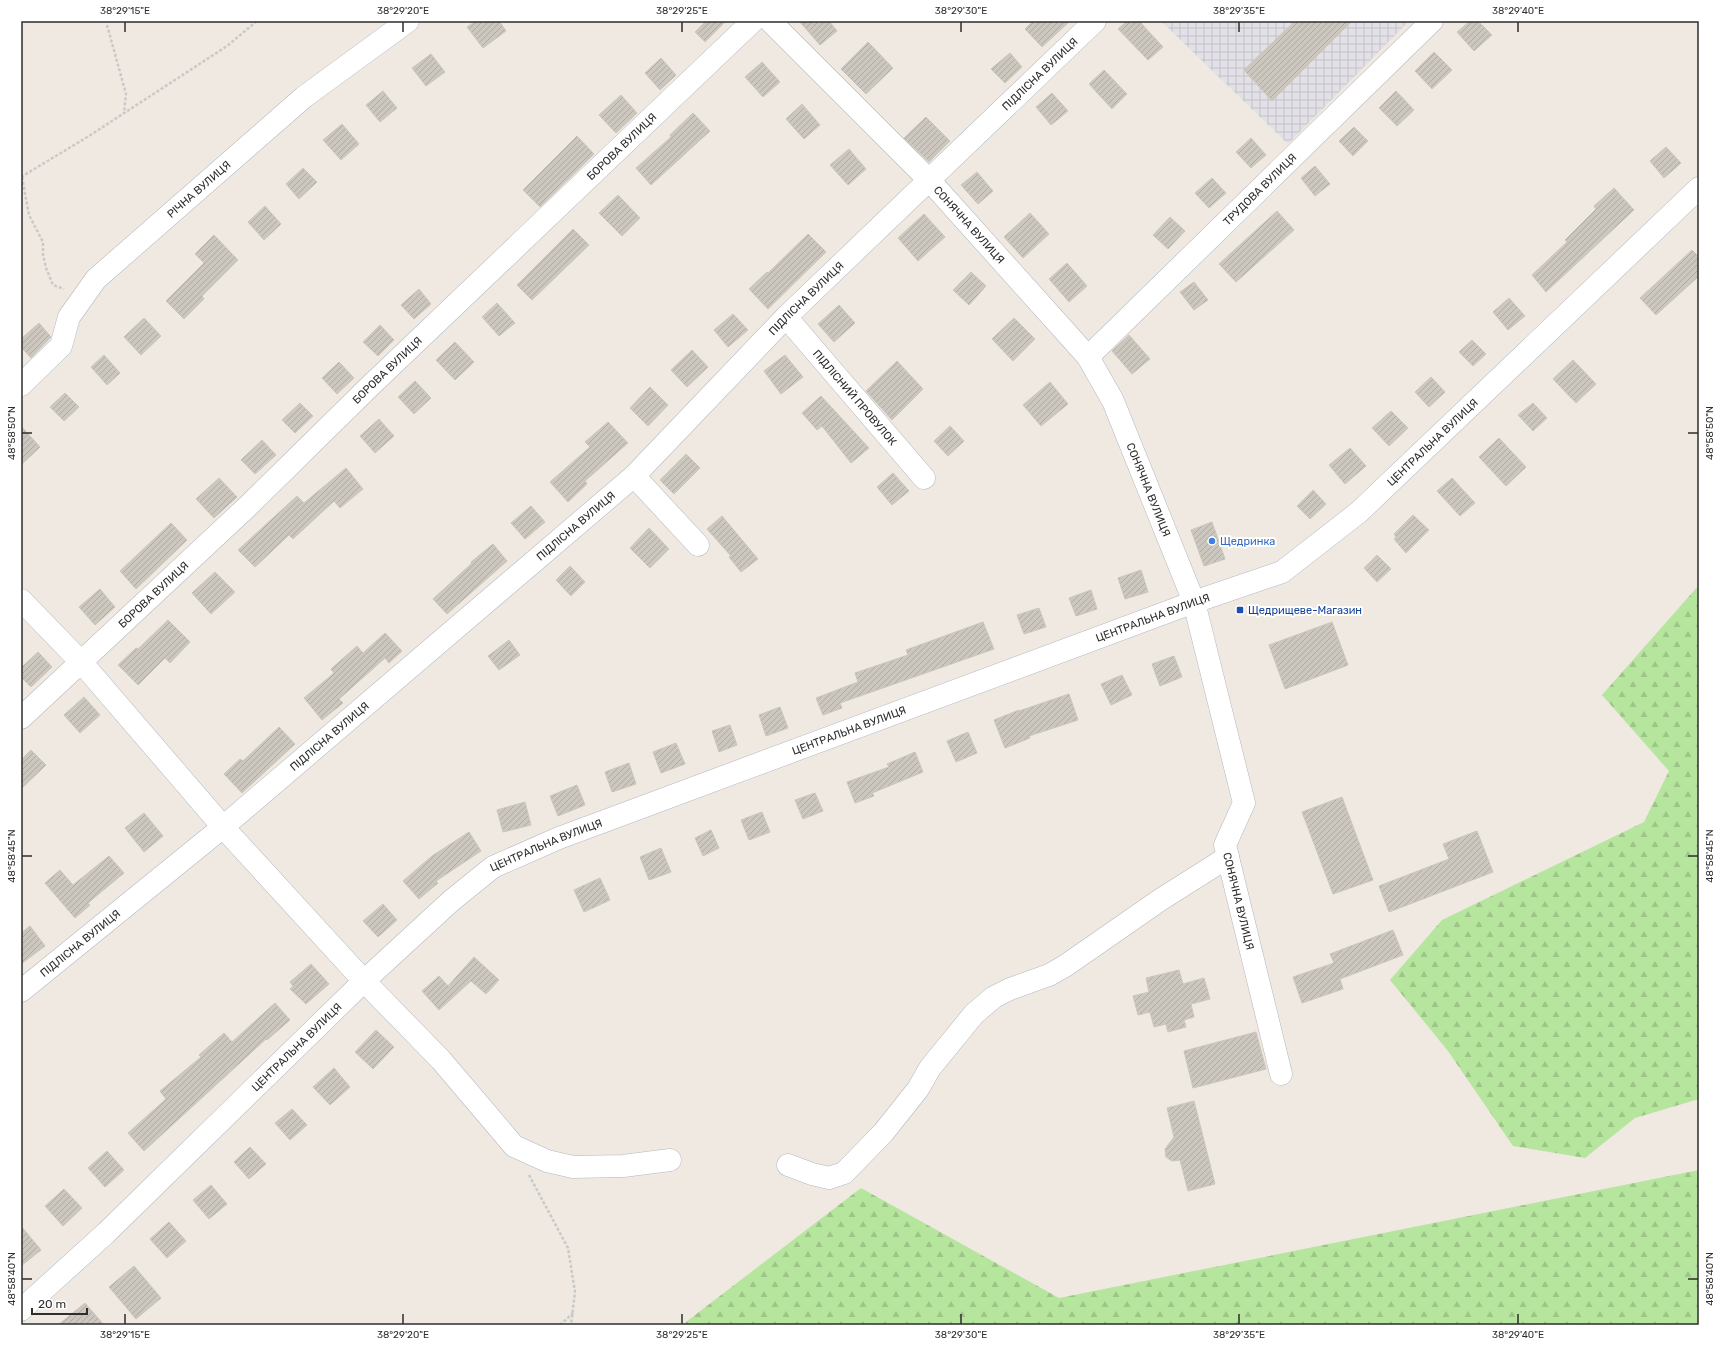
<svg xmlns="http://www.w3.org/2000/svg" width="1720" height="1346" viewBox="0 0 1720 1346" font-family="Rubik,sans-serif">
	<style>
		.industrial { fill: url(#industrial-grid) }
		.forest { fill: url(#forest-firs) }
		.building { fill: url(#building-hatch); stroke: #cbc5ba }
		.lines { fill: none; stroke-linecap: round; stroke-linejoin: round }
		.minor-casing { stroke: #b4b7c1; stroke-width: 23 }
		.path { stroke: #c9c9c9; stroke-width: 2.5; stroke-dasharray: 3 2; stroke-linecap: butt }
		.minor { stroke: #fff; stroke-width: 22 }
		.ticks { fill: none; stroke: #2e2e2e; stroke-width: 1.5 }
		.shop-dot { fill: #3f7fe0; stroke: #fff; stroke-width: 1.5 }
		.transit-dot { fill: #1a4fb4; stroke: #fff; stroke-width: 1.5 }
		.labels { text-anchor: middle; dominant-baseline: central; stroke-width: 4; stroke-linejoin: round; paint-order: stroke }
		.street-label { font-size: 11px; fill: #2e2e2e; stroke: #fff }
		.shop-label { font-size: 11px; fill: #366cbe; stroke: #fff; text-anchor: start }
		.transit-label { font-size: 11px; fill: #164399; stroke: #fff; text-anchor: start }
		.neatline { fill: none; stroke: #2e2e2e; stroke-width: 1.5 }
		.ticks-label { font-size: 10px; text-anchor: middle; fill: #2e2e2e }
	</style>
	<defs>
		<pattern id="industrial-grid" width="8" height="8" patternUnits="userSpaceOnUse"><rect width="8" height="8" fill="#e3e1e8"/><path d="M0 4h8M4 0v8" fill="none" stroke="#c3c1c7"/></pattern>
		<pattern id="forest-firs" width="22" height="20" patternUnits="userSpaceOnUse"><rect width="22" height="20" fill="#b6e59e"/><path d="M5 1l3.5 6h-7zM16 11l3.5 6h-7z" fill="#9dc588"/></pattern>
		<pattern id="building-hatch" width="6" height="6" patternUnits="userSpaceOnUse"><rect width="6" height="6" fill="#cbc7bf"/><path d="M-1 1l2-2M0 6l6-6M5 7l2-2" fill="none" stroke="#afaba4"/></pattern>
	</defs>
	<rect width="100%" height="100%" fill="#efe9e1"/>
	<!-- industrial -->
	<path class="industrial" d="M 1161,21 L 1409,21 L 1288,144 Z"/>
	<!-- forest -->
	<g class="forest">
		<path d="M 1699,585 L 1699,1099 L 1635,1118 L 1585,1158 L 1513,1146 L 1448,1051 L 1390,980 L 1442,920 L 1644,822 L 1669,771 L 1602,695 Z"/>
		<path d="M 1699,1170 L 1699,1325 L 682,1325 L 861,1188 L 1059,1298 Z"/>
	</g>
	<!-- building -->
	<g class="building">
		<path d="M 476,21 L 499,21 L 506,31 L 483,48 L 467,27 Z"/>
		<path d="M 706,21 L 726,21 L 705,42 L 695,32 Z"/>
		<path d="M 799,21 L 829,21 L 837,31 L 820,45 Z"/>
		<path d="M 1033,21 L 1070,21 L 1042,47 L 1025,29 Z"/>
		<path d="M 1127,21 L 1139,21 L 1163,47 L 1148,60 L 1118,29 Z"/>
		<path d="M 1295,21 L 1352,21 L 1272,101 L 1244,70 Z"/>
		<path d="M 1470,21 L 1478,21 L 1492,35 L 1474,51 L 1457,32 Z"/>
		<path d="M 868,42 L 893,68 L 866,94 L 841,69 Z"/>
		<path d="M 1434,52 L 1452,70 L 1432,89 L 1415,71 Z"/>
		<path d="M 1010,53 L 1022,67 L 1005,83 L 991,69 Z"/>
		<path d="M 431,54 L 445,72 L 426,86 L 412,68 Z"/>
		<path d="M 661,58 L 676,75 L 660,90 L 645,73 Z"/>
		<path d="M 762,62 L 780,82 L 763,97 L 745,77 Z"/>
		<path d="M 1104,70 L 1127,94 L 1112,109 L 1089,84 Z"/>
		<path d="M 383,91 L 397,108 L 380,122 L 366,105 Z"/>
		<path d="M 1396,91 L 1414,110 L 1397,126 L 1379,108 Z"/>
		<path d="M 1052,93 L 1068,111 L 1051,125 L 1036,107 Z"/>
		<path d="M 621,95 L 637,113 L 616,133 L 599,115 Z"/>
		<path d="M 802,104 L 820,125 L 804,139 L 786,119 Z"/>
		<path d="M 693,113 L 710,131 L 651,185 L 636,168 L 671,137 L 670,135 Z"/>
		<path d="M 926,117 L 950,141 L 929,162 L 904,138 Z"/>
		<path d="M 342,124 L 359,144 L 341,160 L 323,140 Z"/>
		<path d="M 1354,127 L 1368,141 L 1353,156 L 1339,141 Z"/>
		<path d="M 577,136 L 594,154 L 540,207 L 523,190 Z"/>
		<path d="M 1251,138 L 1266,155 L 1251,168 L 1236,152 Z"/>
		<path d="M 1666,147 L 1681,163 L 1664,178 L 1650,161 Z"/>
		<path d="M 849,149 L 866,169 L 848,185 L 830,165 Z"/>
		<path d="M 1315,166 L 1330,184 L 1315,196 L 1301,178 Z"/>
		<path d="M 303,168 L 317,182 L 299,199 L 286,184 Z"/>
		<path d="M 977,172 L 993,191 L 978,204 L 961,185 Z"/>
		<path d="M 1212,178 L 1226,193 L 1209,208 L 1195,193 Z"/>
		<path d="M 1614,188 L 1634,210 L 1546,292 L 1532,275 L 1567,242 L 1565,240 L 1596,209 L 1594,206 Z"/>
		<path d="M 618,195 L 640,218 L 622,236 L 599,213 Z"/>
		<path d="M 265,206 L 281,224 L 264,240 L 248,222 Z"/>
		<path d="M 1277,211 L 1294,230 L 1236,282 L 1219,264 Z"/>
		<path d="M 1030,213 L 1049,234 L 1023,258 L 1004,237 Z"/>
		<path d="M 924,214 L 945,237 L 918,261 L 898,238 Z"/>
		<path d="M 1170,217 L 1185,231 L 1168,249 L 1153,235 Z"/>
		<path d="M 573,229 L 589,245 L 532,300 L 517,285 Z"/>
		<path d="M 808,234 L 826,252 L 768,309 L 749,289 L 767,272 L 768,273 Z"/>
		<path d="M 214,235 L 238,260 L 202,296 L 204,299 L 184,319 L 166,301 L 204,263 L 195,254 Z"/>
		<path d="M 1692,250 L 1699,257 L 1699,276 L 1656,315 L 1640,298 Z"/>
		<path d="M 1067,263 L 1087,286 L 1069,302 L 1049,279 Z"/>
		<path d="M 971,272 L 986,286 L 969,305 L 953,290 Z"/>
		<path d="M 1194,282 L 1208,300 L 1194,310 L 1180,292 Z"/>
		<path d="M 419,289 L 431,304 L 414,319 L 401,305 Z"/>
		<path d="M 1509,298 L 1525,316 L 1508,330 L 1493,312 Z"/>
		<path d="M 497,303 L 515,323 L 499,336 L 482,317 Z"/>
		<path d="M 839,305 L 855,323 L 834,342 L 818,324 Z"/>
		<path d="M 733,314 L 748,330 L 728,347 L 714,330 Z"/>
		<path d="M 144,318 L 161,336 L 141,355 L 124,337 Z"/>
		<path d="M 1014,318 L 1035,339 L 1013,361 L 992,339 Z"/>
		<path d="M 39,323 L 51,337 L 31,358 L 21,347 L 21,339 Z"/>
		<path d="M 380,325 L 394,340 L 378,356 L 363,342 Z"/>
		<path d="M 1129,335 L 1150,359 L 1132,374 L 1112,351 Z"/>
		<path d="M 1472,340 L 1486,354 L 1473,366 L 1459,352 Z"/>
		<path d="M 455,342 L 474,362 L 455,380 L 436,360 Z"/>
		<path d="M 692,350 L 708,367 L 687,387 L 671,370 Z"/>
		<path d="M 104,355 L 120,373 L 107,385 L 91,367 Z"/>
		<path d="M 785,355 L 803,377 L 781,394 L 764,371 Z"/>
		<path d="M 1573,360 L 1596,384 L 1576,403 L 1553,379 Z"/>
		<path d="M 897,361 L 923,389 L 892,420 L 866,391 Z"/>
		<path d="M 339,362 L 354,378 L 337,394 L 322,378 Z"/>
		<path d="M 1431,377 L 1445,392 L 1429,407 L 1415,392 Z"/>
		<path d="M 415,381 L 431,398 L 414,414 L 398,397 Z"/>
		<path d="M 1050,382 L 1068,404 L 1041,426 L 1023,405 Z"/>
		<path d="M 650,387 L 668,405 L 648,426 L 630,408 Z"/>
		<path d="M 65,393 L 79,407 L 64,421 L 50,407 Z"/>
		<path d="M 821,396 L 869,448 L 851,463 L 822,426 L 817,430 L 802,413 Z"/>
		<path d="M 300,403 L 313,416 L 295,433 L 282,420 Z"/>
		<path d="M 1533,403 L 1547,418 L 1533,431 L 1518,415 Z"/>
		<path d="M 1391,411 L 1408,428 L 1389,446 L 1372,428 Z"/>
		<path d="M 379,419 L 394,436 L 375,453 L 360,436 Z"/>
		<path d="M 608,422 L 628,443 L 585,481 L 587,484 L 568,502 L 550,482 L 590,447 L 585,442 Z"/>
		<path d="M 21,426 L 40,447 L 21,465 Z"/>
		<path d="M 950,426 L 964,441 L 948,456 L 934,441 Z"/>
		<path d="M 1499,438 L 1526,467 L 1506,486 L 1479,457 Z"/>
		<path d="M 262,440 L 276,455 L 255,474 L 241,460 Z"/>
		<path d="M 1350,448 L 1366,466 L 1345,484 L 1329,465 Z"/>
		<path d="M 686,454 L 700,468 L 674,494 L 660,480 Z"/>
		<path d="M 346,468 L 363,489 L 340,508 L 334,501 L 293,539 L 289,535 L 255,567 L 238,550 L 297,496 L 304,503 Z"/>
		<path d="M 893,473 L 909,491 L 892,505 L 877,487 Z"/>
		<path d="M 219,478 L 237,497 L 214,518 L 196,499 Z"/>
		<path d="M 1452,478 L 1475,503 L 1460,516 L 1437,491 Z"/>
		<path d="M 1313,490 L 1326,504 L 1310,519 L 1297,506 Z"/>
		<path d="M 531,506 L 545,522 L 525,539 L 511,523 Z"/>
		<path d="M 1413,515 L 1429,530 L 1406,553 L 1394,539 L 1396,537 L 1394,534 Z"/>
		<path d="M 722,516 L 758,559 L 741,572 L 729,557 L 731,556 L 707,529 Z"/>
		<path d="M 1212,522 L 1225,559 L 1204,566 L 1191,530 Z"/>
		<path d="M 171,523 L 187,540 L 136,589 L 120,571 Z"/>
		<path d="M 649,528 L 669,549 L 650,568 L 630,548 Z"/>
		<path d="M 493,544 L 507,561 L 447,614 L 433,599 L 472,563 L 471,562 Z"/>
		<path d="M 1377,555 L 1391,569 L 1377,582 L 1364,568 Z"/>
		<path d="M 570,566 L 585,582 L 571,596 L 556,580 Z"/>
		<path d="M 1141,570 L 1148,592 L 1125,599 L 1118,578 Z"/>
		<path d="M 215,572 L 235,592 L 211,614 L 192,593 Z"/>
		<path d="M 100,589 L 115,607 L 95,625 L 79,607 Z"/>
		<path d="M 1091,590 L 1097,609 L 1076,616 L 1069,598 Z"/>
		<path d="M 1039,608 L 1046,627 L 1024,634 L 1017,615 Z"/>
		<path d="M 168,620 L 190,642 L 170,663 L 165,658 L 138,685 L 118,665 L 136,648 L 138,649 Z"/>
		<path d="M 983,622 L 994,649 L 840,703 L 842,708 L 823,715 L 816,698 L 858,682 L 855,673 L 908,655 L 906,650 Z"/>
		<path d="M 1332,622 L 1348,665 L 1285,689 L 1269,645 Z"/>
		<path d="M 385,633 L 402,651 L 389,663 L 385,658 L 339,699 L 343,703 L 322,720 L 304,698 L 334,673 L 331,669 L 357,646 L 363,653 Z"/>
		<path d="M 509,640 L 520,655 L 499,670 L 488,656 Z"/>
		<path d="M 38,652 L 52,667 L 31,687 L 21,677 L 21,668 Z"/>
		<path d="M 1174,656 L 1182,677 L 1160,686 L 1152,664 Z"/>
		<path d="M 1122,675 L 1132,695 L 1111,705 L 1101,684 Z"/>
		<path d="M 1069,694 L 1078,720 L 1029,736 L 1030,738 L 1005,748 L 994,720 L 1019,710 L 1019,711 Z"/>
		<path d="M 84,697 L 100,715 L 80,733 L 64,715 Z"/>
		<path d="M 780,707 L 788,728 L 766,736 L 759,715 Z"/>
		<path d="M 730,725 L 737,745 L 719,752 L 712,731 Z"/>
		<path d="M 279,727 L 295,744 L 242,793 L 224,774 L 240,759 L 243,761 Z"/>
		<path d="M 968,732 L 977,753 L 956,762 L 947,741 Z"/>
		<path d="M 676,743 L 685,764 L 661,773 L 653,752 Z"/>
		<path d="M 31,750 L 46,765 L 21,789 L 21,760 Z"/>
		<path d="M 915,752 L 923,772 L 872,793 L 874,796 L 855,803 L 847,782 L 889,767 L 887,764 Z"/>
		<path d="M 629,763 L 636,784 L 612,792 L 605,772 Z"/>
		<path d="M 577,785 L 585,805 L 558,816 L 550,796 Z"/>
		<path d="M 815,793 L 823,811 L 803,819 L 795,800 Z"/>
		<path d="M 1342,797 L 1373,880 L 1333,894 L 1302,812 Z"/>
		<path d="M 525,802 L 531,825 L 503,832 L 497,810 Z"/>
		<path d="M 762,812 L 770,832 L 749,840 L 741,820 Z"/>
		<path d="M 144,813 L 163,836 L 144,852 L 125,828 Z"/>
		<path d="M 711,830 L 719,848 L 703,856 L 695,838 Z"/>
		<path d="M 1477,831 L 1493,872 L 1389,912 L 1379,886 L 1449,859 L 1443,844 Z"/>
		<path d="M 469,832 L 481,851 L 436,881 L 438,883 L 419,899 L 403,881 L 432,856 Z"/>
		<path d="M 661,848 L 671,872 L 649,880 L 640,857 Z"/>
		<path d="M 109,856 L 124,873 L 88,903 L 90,905 L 75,918 L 45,883 L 60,870 L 73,885 Z"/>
		<path d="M 600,878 L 610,900 L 584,912 L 574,890 Z"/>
		<path d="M 383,904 L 397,920 L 378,937 L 363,921 Z"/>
		<path d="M 30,926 L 45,946 L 21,964 L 21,933 Z"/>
		<path d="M 1393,930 L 1403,955 L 1340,979 L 1343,989 L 1302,1003 L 1293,977 L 1334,963 L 1330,954 Z"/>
		<path d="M 474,957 L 499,980 L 486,994 L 471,981 L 439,1010 L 422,991 L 439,976 L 448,986 Z"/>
		<path d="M 311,964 L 329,984 L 306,1004 L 290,989 L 293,986 L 290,982 Z"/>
		<path d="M 1179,970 L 1183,984 L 1204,978 L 1210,999 L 1191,1004 L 1194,1017 L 1184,1020 L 1186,1027 L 1168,1032 L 1166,1024 L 1154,1027 L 1150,1012 L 1138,1015 L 1133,996 L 1149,992 L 1146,978 Z"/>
		<path d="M 275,1003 L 290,1020 L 267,1040 L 266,1039 L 144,1151 L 128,1133 L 166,1099 L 160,1091 L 201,1057 L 199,1055 L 224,1033 L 232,1042 Z"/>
		<path d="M 376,1030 L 394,1047 L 373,1069 L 355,1052 Z"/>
		<path d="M 1256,1032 L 1266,1069 L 1193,1088 L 1184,1051 Z"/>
		<path d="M 334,1068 L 350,1087 L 330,1105 L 313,1087 Z"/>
		<path d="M 1194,1101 L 1215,1184 L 1188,1191 L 1180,1160 L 1172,1161 L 1166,1157 L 1165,1149 L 1174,1137 L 1167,1108 Z"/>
		<path d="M 292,1109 L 307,1125 L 290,1140 L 275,1123 Z"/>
		<path d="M 250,1147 L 266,1164 L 249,1179 L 234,1162 Z"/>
		<path d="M 107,1151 L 124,1170 L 105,1187 L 88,1168 Z"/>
		<path d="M 211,1185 L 227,1204 L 209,1219 L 193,1200 Z"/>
		<path d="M 64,1189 L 82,1208 L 63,1226 L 45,1206 Z"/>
		<path d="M 169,1222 L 186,1241 L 167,1258 L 150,1239 Z"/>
		<path d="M 21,1226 L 41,1250 L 21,1266 Z"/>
		<path d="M 134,1266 L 161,1298 L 136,1319 L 109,1287 Z"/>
		<path d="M 85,1303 L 104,1325 L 58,1325 Z"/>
	</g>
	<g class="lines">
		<defs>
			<g id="minor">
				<path id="s1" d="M 770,21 L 930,181 L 1088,357 L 1113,401 L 1194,602 L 1244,803 L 1225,845 L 1281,1074"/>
				<path id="s2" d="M 786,317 L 924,478"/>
				<path id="s3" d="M 1088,357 L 1432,21"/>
				<path id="s4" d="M 21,385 L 61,346 L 69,317 L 96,279 L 304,97 L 408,21"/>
				<path d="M 634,476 L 698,545"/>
				<path d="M 21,600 L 82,663 L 223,827 L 364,981 L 441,1060 L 514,1146 L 547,1161 L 573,1167 L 623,1166 L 670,1160"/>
				<path id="s5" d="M 21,718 L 248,506 L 368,388 L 753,21"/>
				<path id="s6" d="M 21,991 L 223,827 L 634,476 L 786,317 L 1095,21"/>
				<path d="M 788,1165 L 812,1174 L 829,1178 L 844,1173 L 883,1133 L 918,1089 L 930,1068 L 974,1014 L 994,997 L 1010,989 L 1049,975 L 1065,966 L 1160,900 L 1228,857"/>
				<path id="s7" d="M 21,1310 L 106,1233 L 364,981 L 451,901 L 493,867 L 559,838 L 1194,602 L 1282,572 L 1359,512 L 1699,188"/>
			</g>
		</defs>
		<!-- minor casing -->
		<use href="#minor" class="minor-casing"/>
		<!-- path -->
		<g class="path">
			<path d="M 107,25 L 126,94 L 124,113"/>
			<path d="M 21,177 L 89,136 L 227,46 L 257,21"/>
			<path d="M 22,177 L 29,215 L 43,242 L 43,255 L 46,268 L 53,285 L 64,289"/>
			<path d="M 529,1175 L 568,1248 L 575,1292 L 571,1325"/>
			<path d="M 560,1325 L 573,1313"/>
		</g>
		<!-- minor -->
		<use href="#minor" class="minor"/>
	</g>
	<!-- ticks -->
	<path class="ticks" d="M 125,22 L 125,32M 403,22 L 403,32M 682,22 L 682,32M 961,22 L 961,32M 1239,22 L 1239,32M 1518,22 L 1518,32M 22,433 L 32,433M 1688,433 L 1698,433M 22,856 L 32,856M 1688,856 L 1698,856M 22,1279 L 32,1279M 1688,1279 L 1698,1279M 125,1314 L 125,1324M 403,1314 L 403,1324M 682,1314 L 682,1324M 961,1314 L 961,1324M 1239,1314 L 1239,1324M 1518,1314 L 1518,1324"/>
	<!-- markers -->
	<circle class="shop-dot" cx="1212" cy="541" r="4"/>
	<rect class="transit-dot" x="1236" y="606" width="8" height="8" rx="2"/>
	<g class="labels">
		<!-- street labels -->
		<g class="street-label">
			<text stroke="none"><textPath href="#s6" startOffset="1372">ПІДЛІСНА ВУЛИЦЯ</textPath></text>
			<text stroke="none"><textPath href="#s5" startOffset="829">БОРОВА ВУЛИЦЯ</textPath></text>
			<text stroke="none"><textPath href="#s4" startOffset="269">РІЧНА ВУЛИЦЯ</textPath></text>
			<text stroke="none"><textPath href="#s3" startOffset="240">ТРУДОВА ВУЛИЦЯ</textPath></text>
			<text stroke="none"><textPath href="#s1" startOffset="285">СОНЯЧНА ВУЛИЦЯ</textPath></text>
			<text stroke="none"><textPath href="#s6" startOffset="1048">ПІДЛІСНА ВУЛИЦЯ</textPath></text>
			<text stroke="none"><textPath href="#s5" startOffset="505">БОРОВА ВУЛИЦЯ</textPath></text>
			<text stroke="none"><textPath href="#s2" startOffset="106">ПІДЛІСНИЙ ПРОВУЛОК</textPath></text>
			<text stroke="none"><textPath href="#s7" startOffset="1689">ЦЕНТРАЛЬНА ВУЛИЦЯ</textPath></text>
			<text stroke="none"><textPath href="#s1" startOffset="609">СОНЯЧНА ВУЛИЦЯ</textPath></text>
			<text stroke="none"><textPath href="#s6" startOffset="724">ПІДЛІСНА ВУЛИЦЯ</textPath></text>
			<text stroke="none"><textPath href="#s5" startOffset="181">БОРОВА ВУЛИЦЯ</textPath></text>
			<text stroke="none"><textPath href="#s7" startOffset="1353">ЦЕНТРАЛЬНА ВУЛИЦЯ</textPath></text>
			<text stroke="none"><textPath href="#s7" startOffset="1029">ЦЕНТРАЛЬНА ВУЛИЦЯ</textPath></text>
			<text stroke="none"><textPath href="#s6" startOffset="400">ПІДЛІСНА ВУЛИЦЯ</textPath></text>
			<text stroke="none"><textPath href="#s7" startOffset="705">ЦЕНТРАЛЬНА ВУЛИЦЯ</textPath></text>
			<text stroke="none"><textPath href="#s1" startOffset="1041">СОНЯЧНА ВУЛИЦЯ</textPath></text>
			<text stroke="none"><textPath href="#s6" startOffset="76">ПІДЛІСНА ВУЛИЦЯ</textPath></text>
			<text stroke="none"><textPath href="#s7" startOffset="381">ЦЕНТРАЛЬНА ВУЛИЦЯ</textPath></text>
		</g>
		<!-- shop labels -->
		<g class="shop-label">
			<text x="1220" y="541">Щедринка</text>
		</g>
		<!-- transit labels -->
		<g class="transit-label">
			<text x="1248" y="610">Щедрищеве-Магазин</text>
		</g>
	</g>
	<!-- border -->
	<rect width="1720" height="1346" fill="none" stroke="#ffffff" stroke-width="44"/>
	<!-- scale -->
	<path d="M32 1308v6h55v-6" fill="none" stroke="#2e2e2e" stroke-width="2"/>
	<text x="38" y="1308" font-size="12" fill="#2e2e2e" stroke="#ffffff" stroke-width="3" paint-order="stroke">20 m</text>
	<rect x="22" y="22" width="1676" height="1302" class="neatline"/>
	<g class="ticks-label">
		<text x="125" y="14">38°29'15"E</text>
		<text x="403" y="14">38°29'20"E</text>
		<text x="682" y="14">38°29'25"E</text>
		<text x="961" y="14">38°29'30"E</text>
		<text x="1239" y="14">38°29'35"E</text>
		<text x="1518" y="14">38°29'40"E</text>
		<text transform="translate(11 433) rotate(-90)" y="4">48°58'50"N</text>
		<text transform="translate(1709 433) rotate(-90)" y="4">48°58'50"N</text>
		<text transform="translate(11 856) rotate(-90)" y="4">48°58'45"N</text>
		<text transform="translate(1709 856) rotate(-90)" y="4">48°58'45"N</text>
		<text transform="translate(11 1279) rotate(-90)" y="4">48°58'40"N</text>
		<text transform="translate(1709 1279) rotate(-90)" y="4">48°58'40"N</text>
		<text x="125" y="1338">38°29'15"E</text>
		<text x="403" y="1338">38°29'20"E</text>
		<text x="682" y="1338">38°29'25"E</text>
		<text x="961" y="1338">38°29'30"E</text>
		<text x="1239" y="1338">38°29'35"E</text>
		<text x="1518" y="1338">38°29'40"E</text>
	</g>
</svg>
